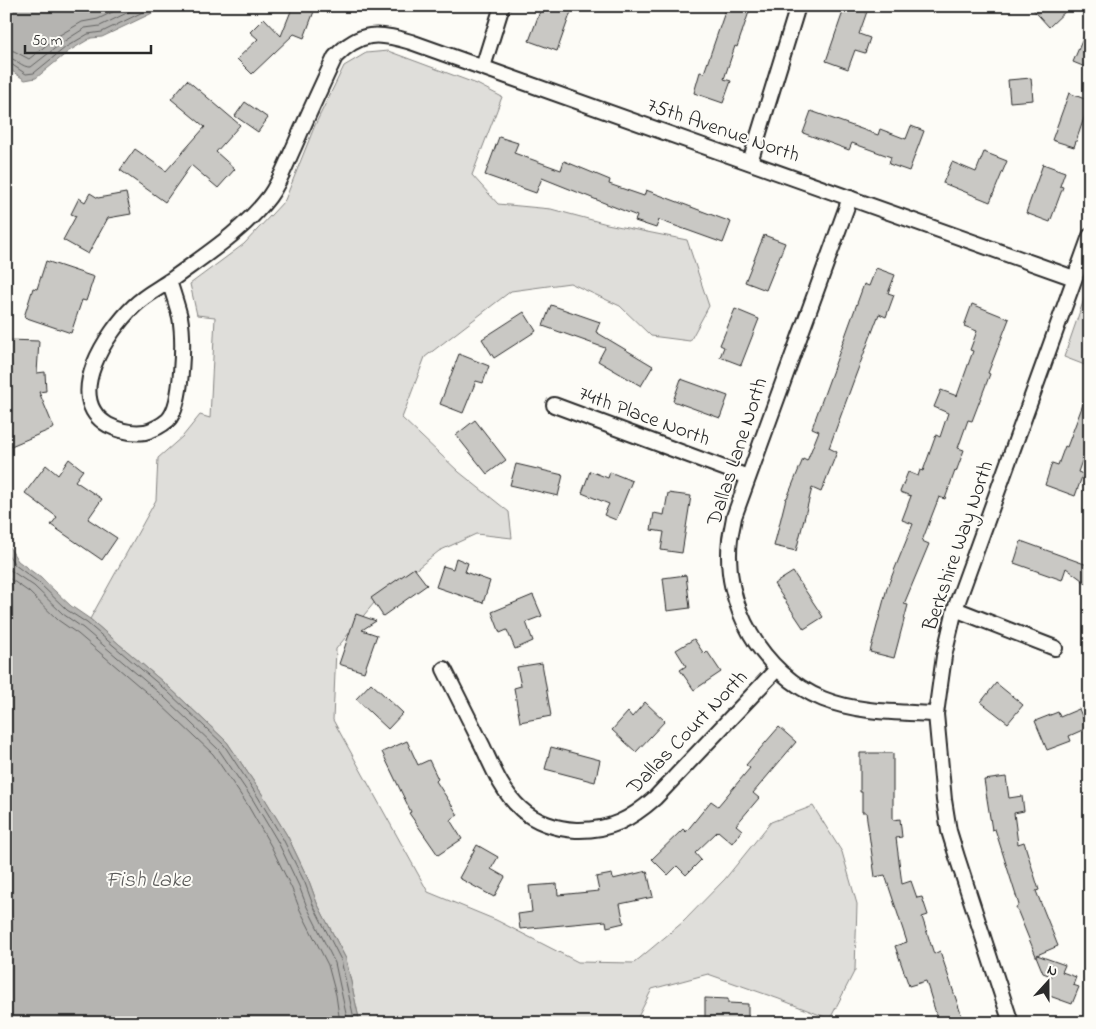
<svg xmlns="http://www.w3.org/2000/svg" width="1096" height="1029" viewBox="0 0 1096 1029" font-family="'Indie Flower',sans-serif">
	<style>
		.green { fill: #dfdeda; stroke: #858482 }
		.water { fill: #b5b4b1; stroke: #7e7d7b }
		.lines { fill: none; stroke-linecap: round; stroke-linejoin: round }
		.shore { stroke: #626261; stroke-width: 1 }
		.building { fill: #c9c8c4; stroke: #2b2b2b }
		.minor-casing { stroke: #2b2b2b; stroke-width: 18 }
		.minor { stroke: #fdfcf7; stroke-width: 14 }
		.labels { text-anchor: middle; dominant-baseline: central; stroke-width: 4; stroke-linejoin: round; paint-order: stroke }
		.street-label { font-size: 21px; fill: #2b2b2b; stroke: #fdfcf7 }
		.water-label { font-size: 22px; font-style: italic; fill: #5b5b5a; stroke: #fdfcf7 }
	</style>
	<rect width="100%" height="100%" fill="#fdfcf7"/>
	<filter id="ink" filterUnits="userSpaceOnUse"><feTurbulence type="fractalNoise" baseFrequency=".02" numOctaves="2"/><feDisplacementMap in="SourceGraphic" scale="10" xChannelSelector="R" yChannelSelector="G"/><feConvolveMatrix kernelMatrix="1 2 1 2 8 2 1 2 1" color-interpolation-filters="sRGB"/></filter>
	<g filter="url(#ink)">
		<!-- green -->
		<g class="green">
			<path d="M 388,51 L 477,84 L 502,97 L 472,175 L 498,204 L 551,209 L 607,224 L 687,240 L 709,306 L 690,341 L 651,336 L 620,306 L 570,283 L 511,291 L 425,357 L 402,418 L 459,472 L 509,512 L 512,538 L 476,534 L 439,551 L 374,603 L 336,649 L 333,720 L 428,892 L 496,920 L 578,962 L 634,963 L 683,922 L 725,879 L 771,822 L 813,806 L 842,852 L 857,904 L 855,970 L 830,1019 L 779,999 L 708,974 L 652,989 L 635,1023 L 360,1023 L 346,959 L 317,903 L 309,881 L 288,837 L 262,794 L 227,742 L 171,689 L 90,619 L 156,500 L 158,458 L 183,436 L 200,415 L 210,418 L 215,317 L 197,315 L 190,284 L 244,244 L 285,200 L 315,125 L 344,66 L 366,53 Z"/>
			<path d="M 1090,282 L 1090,367 L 1064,357 Z"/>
		</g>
		<!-- water -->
		<g class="water">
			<path d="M 6,6 L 167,6 L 102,37 L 91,38 L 69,51 L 36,78 L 25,80 L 6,67 Z"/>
			<path d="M 6,542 L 18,561 L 41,578 L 71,606 L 90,619 L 171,689 L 227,742 L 262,794 L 288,837 L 309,881 L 317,903 L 346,959 L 360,1023 L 6,1023 Z"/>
		</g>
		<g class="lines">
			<!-- shore -->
			<g class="shore">
				<path d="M 6,50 L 14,51 L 29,59 L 58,36 L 82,22 L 98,19 L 125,6"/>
				<path d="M 6,57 C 16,58 22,68 31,67 L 63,42 L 85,28 L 100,26 L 141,6"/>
				<path d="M 6,64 L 11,64 L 26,74 L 34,73 L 66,47 L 88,34 L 102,32 L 155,6"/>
				<path d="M 6,551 L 15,565 L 38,582 L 67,610 L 87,623 L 168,692 L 224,745 L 258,797 L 283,839 L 305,883 L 313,905 L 341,960 L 355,1023"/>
				<path d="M 6,564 L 10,570 L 34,586 L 63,614 L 83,628 L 164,697 L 219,750 L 253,800 L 278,842 L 299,886 L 307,907 L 335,963 L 348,1023"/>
				<path d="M 6,576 L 29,592 L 58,620 L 78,634 L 159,703 L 213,754 L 247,804 L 271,846 L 292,889 L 300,910 L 328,965 L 336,995 L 340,1023"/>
			</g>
		</g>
		<!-- building -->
		<g class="building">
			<path d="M 293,6 L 316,6 L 304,38 L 294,34 L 252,74 L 237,59 L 258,39 L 250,32 L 264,18 L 281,36 Z"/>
			<path d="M 542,6 L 573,6 L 557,51 L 529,41 Z"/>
			<path d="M 727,6 L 751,6 L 737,47 L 735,46 L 724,79 L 731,81 L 723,103 L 694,93 L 700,72 L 704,73 Z"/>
			<path d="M 845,6 L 869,6 L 859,34 L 870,38 L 865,53 L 855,50 L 848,69 L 826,61 Z"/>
			<path d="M 1030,6 L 1071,6 L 1049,27 Z"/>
			<path d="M 1090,22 L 1090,69 L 1073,62 Z"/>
			<path d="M 1031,78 L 1033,100 L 1010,102 L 1008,80 Z"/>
			<path d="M 187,80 L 240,125 L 216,152 L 235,169 L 218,188 L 191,165 L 165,202 L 120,170 L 135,149 L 166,171 L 205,127 L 171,99 Z"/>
			<path d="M 1069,93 L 1090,101 L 1074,147 L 1052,140 Z"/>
			<path d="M 245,102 L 268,118 L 258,132 L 235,116 Z"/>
			<path d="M 811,111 L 878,135 L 880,129 L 906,139 L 911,126 L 924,131 L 909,171 L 889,164 L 891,157 L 852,143 L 849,150 L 803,133 Z"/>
			<path d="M 499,137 L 518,143 L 514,153 L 561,170 L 564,161 L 610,180 L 609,184 L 644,196 L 646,190 L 731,222 L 723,243 L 659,220 L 656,228 L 635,221 L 637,216 L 542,178 L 536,193 L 485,175 Z"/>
			<path d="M 984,152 L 1007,161 L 990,202 L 943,183 L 952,162 L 976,172 Z"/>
			<path d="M 1043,164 L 1065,172 L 1060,186 L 1063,187 L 1050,222 L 1026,213 Z"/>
			<path d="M 90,193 L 98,198 L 126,193 L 131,214 L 108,218 L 88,254 L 63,240 L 76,216 L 71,214 L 79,198 L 85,202 Z"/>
			<path d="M 764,235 L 785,243 L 766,290 L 745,282 Z"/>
			<path d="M 46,261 L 94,277 L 86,301 L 82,300 L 71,333 L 24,317 L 33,288 L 37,289 Z"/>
			<path d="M 876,268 L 895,275 L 888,293 L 894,295 L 886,317 L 879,314 L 855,377 L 829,448 L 837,452 L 821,492 L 812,488 L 796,551 L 774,546 L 786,498 L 787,498 L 803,459 L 807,461 L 819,431 L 812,428 L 864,284 L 869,286 Z"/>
			<path d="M 972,304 L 1009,319 L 988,373 L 990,374 L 972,421 L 968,420 L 958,448 L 964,450 L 956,472 L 955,471 L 945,499 L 939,497 L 922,541 L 929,544 L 904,604 L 908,605 L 894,658 L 870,652 L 887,588 L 913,524 L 902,520 L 911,496 L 900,492 L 908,472 L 918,476 L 920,470 L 923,471 L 936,435 L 940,437 L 948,413 L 934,407 L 941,390 L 957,396 L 973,351 L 970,350 L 977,331 L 964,326 Z"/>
			<path d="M 551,305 L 600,322 L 596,332 L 653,366 L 641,386 L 598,361 L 605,348 L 543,326 Z"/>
			<path d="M 735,309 L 759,319 L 741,365 L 720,357 L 724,347 L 720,345 Z"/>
			<path d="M 524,312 L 536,331 L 494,358 L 482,339 Z"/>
			<path d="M 8,340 L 39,341 L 37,373 L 45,372 L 46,391 L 39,392 L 54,428 L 11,446 L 6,434 Z"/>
			<path d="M 459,354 L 489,366 L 483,383 L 476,381 L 463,413 L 440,404 Z"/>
			<path d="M 681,379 L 728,396 L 720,418 L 673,401 Z"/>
			<path d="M 1088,391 L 1090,391 L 1090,438 L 1078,472 L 1083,474 L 1075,496 L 1045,485 L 1052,463 L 1058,465 L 1065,446 L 1067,447 Z"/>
			<path d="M 475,420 L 506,460 L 487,474 L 456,435 Z"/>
			<path d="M 69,459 L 83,470 L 75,481 L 102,499 L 88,519 L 117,538 L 102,560 L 51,525 L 57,517 L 25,493 L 46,465 L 58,475 Z"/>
			<path d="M 516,464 L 563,475 L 558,496 L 510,485 Z"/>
			<path d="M 590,471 L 608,478 L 610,472 L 632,481 L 616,520 L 604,515 L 609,504 L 582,493 Z"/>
			<path d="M 668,493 L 691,496 L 682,553 L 661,550 L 664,532 L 651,530 L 654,513 L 664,515 Z"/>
			<path d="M 1021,541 L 1090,566 L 1090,586 L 1066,568 L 1062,580 L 1014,563 Z"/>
			<path d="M 456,558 L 468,563 L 465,572 L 490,581 L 483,603 L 436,587 L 443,566 L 453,569 Z"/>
			<path d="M 414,568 L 427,585 L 383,616 L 371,598 Z"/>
			<path d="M 793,572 L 823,617 L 804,629 L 774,584 Z"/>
			<path d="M 686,575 L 690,608 L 667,611 L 663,578 Z"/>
			<path d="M 533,595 L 542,616 L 526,622 L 533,641 L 515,649 L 507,630 L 500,633 L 492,612 Z"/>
			<path d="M 356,614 L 376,621 L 362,630 L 377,635 L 364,672 L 339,664 Z"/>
			<path d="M 694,639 L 704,654 L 707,651 L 721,672 L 694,690 L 680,670 L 686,666 L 676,650 Z"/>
			<path d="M 542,663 L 551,716 L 520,722 L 514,688 L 521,686 L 517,667 Z"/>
			<path d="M 371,683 L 403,713 L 388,729 L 356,699 Z"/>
			<path d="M 996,683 L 1023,705 L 1008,723 L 981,702 Z"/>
			<path d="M 645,702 L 665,721 L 636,752 L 612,730 L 628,712 L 632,717 Z"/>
			<path d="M 1079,709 L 1087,728 L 1069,736 L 1071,741 L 1047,750 L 1035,721 L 1058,712 L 1060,717 Z"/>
			<path d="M 779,727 L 796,742 L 753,793 L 759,798 L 736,825 L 742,830 L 732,843 L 718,831 L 695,853 L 701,860 L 686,875 L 677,866 L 668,875 L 652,859 L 683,829 L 686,832 L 711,801 L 718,806 L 750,768 L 746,765 Z"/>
			<path d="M 407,741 L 418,765 L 429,760 L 438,779 L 436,781 L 458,815 L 450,820 L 462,839 L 438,855 L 409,813 L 411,812 L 382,752 Z"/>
			<path d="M 551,747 L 600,760 L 595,782 L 545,769 Z"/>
			<path d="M 860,753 L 893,753 L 893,820 L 900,819 L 902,837 L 896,838 L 902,884 L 911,881 L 917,898 L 922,897 L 928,915 L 922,917 L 934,954 L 940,951 L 964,1023 L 939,1023 L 926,981 L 909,986 L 895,946 L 907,942 L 885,875 L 875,877 L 866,812 L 862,812 L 862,792 L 860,792 Z"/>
			<path d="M 1006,777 L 1009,798 L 1022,796 L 1024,811 L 1014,813 L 1018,844 L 1024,842 L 1039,890 L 1036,891 L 1058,946 L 1037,955 L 1065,965 L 1062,972 L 1076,977 L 1073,985 L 1079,987 L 1072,1004 L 1044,994 L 1051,976 L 1043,973 L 1016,907 L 1019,905 L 995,829 L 992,830 L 984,780 Z"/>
			<path d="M 477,845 L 498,857 L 491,869 L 505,877 L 494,897 L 459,878 Z"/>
			<path d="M 647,871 L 653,897 L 620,904 L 624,923 L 607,927 L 606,921 L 520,929 L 518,914 L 532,912 L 529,886 L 557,884 L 558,895 L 599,891 L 596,877 L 612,874 L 613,879 Z"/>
			<path d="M 705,998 L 728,999 L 728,1003 L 748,1004 L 748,1023 L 705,1023 Z"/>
		</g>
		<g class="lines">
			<defs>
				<g id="minor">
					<path d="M 483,67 L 502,6"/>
					<path d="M 750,162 L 798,6"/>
					<path d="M 850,198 L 734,517 C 733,524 731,532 730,539 C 722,604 762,674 823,699 C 858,713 899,712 936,714"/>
					<path d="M 169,281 C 173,293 177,305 180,317 C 184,338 183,405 168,420 C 161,426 153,430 145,432 C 131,434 120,431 108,425 C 62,398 108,331 134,306 C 145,295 158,289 171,280 C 205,255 243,231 269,197 C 280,182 286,164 294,147 C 307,117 321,87 335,57 C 360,31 378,32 411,42 L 1074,278"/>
					<path d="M 554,405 L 748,477"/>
					<path d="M 955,609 L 1055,648"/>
					<path d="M 444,669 C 457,695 470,721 483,747 C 493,769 503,793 521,809 C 535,822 557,829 576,830 C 610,831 631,819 655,798 L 777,669"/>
					<path d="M 1011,1023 L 957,857 L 949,831 L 944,800 L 936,714 L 944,656 L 955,609 L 1090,236"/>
				</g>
			</defs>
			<!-- minor casing -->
			<use href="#minor" class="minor-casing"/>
			<!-- minor -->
			<use href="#minor" class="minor"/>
		</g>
	</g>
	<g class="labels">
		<!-- street labels -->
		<g class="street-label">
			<text transform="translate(723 131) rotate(19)">75th Avenue North</text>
			<text transform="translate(644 417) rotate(20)">74th Place North</text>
			<text transform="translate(738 452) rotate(-72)">Dallas Lane North</text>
			<text transform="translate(959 546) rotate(-71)">Berkshire Way North</text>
			<text transform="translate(688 733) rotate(-46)">Dallas Court North</text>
		</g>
		<!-- water labels -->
		<g class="water-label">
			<text x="148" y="881">Fish Lake</text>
		</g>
	</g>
	<!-- margin -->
	<rect width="1096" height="1029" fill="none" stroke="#fdfcf7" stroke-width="25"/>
	<rect x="12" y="12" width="1071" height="1004" fill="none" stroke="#2b2b2b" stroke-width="2" filter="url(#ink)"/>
	<!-- north arrow -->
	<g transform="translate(1048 982) rotate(21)" stroke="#fdfcf7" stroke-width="4" paint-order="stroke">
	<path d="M0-4L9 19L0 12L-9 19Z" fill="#2b2b2b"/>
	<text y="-8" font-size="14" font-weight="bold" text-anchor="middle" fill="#2b2b2b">N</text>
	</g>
	<!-- scale -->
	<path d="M25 45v8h126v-8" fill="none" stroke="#2b2b2b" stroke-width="2.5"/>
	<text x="32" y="45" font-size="15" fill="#2b2b2b" stroke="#fdfcf7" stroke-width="4" paint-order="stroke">50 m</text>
</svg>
